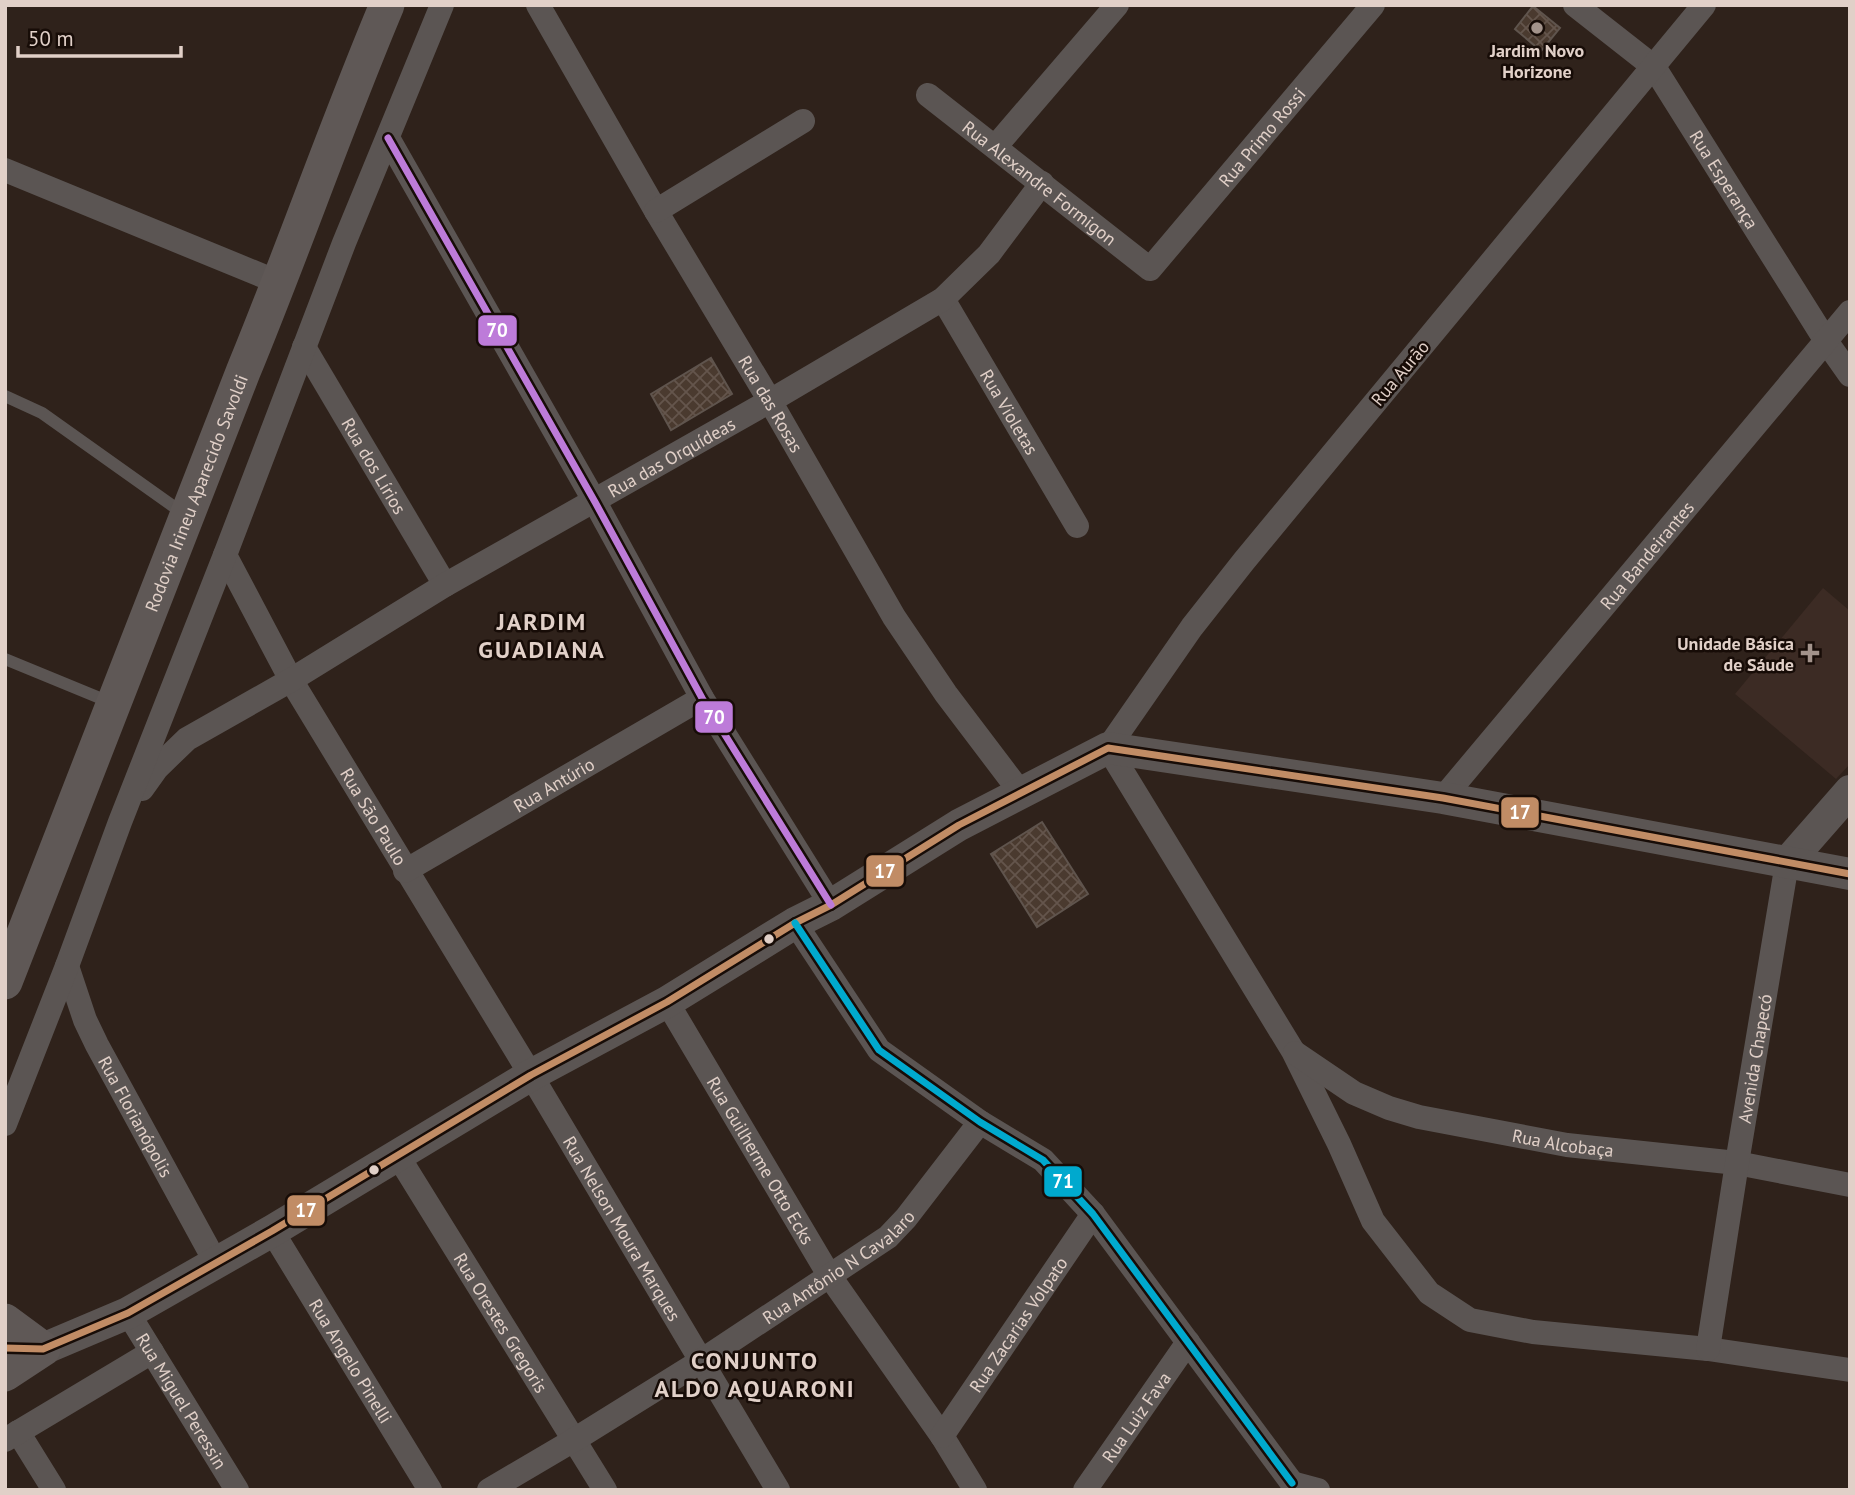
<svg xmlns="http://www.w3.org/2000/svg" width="1855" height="1495" viewBox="0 0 1855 1495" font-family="'PT Sans',sans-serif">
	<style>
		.medical { fill: #3c2b24 }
		.building { fill: url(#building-cross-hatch); stroke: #5f544d; stroke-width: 2 }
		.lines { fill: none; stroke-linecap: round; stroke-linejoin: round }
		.service { stroke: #5b5553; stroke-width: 12 }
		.minor { stroke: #5b5553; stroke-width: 24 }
		.tertiary { stroke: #5b5553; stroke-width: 32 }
		.secondary { stroke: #5f5856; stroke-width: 35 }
		.bus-1-casing { stroke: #170c07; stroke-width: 12 }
		.bus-2-casing { stroke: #170c07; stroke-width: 12 }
		.bus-3-casing { stroke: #170c07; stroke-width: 12 }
		.bus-1 { stroke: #c18c65; stroke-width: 7 }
		.bus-2 { stroke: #bd7bd9; stroke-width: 7 }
		.bus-3 { stroke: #00a9ce; stroke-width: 7 }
		.poi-dot { fill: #a3938b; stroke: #170c07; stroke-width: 2.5 }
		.bus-dot { fill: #e1d0c8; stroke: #170c07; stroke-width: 2.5 }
		.labels { text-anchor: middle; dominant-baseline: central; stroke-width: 5; stroke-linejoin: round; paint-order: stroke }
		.poi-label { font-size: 18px; font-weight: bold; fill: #e1d0c8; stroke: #170c07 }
		.street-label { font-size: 18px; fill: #e1d0c8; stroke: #170c07 }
		.district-label { font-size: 24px; font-weight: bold; letter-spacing: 2px; fill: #e1d0c8; stroke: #170c07 }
		.line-badge { stroke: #170c07; stroke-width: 2.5 }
		.badge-label { font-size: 19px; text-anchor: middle; font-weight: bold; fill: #fff }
	</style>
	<defs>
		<pattern id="building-cross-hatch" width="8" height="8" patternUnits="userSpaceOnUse" patternTransform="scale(1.75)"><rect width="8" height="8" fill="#4a3a2f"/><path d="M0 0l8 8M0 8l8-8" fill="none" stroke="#64554c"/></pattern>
	</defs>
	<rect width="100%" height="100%" fill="#2f221b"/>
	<!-- medical -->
	<path class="medical" d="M 1823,588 L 1850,611 L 1850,764 L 1836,779 L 1735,694 Z"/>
	<!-- building -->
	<g class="building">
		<path d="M 1533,6 L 1560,28 L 1541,51 L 1515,29 Z"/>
		<path d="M 711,358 L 732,394 L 671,430 L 651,394 Z"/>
		<path d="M 1042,822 L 1088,894 L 1037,927 L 991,854 Z"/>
	</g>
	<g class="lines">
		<!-- service -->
		<g class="service">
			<path d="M 5,396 L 42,413 L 184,514"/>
			<path d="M 5,659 L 112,703"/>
		</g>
		<!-- minor -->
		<g class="minor">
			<path id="s1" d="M 538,5 L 656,211 L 770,401 L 894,617 L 946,694 L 1021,793"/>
			<path id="s2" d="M 1575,5 L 1654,67 L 1826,341 L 1850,375"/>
			<path d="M 1704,5 L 1244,561 L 1192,627 L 1108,748 L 1293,1051 L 1339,1144 L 1373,1221 L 1429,1293 L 1470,1320 L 1533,1332 L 1708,1349 L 1850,1370"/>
			<path id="s3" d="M 928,95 L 1150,269 L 1373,5"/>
			<path d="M 388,138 L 595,502 L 702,698 L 831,905"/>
			<path d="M 995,147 L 1117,5"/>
			<path d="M 5,170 L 280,283"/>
			<path d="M 656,211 L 803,121"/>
			<path id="s4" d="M 943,299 L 1077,526"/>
			<path id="s5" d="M 304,347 L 445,585"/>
			<path id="s6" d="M 225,555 L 291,680 L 531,1075 L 778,1490"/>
			<path id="s7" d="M 142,789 L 157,768 L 187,739 L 291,680 L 445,585 L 770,401 L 943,299 L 989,254 L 1042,183"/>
			<path id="s8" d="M 1443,798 L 1850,312"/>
			<path id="s9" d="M 405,871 L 702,698"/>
			<path d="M 795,923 L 879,1050 L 980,1122 L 1043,1160 L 1093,1214 L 1292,1483"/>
			<path id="s10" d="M 67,966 L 85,1020 L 97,1045 L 216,1263"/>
			<path id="s11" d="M 667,1002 L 829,1275 L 942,1436 L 975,1490"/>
			<path id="s12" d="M 1295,1053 L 1354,1093 L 1389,1108 L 1419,1117 L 1567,1145 L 1737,1163 L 1850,1185"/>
			<path d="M 5,1124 L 67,966 L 120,822 L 225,555 L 344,243 L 442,5"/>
			<path id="s13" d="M 398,1156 L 605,1490"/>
			<path id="s14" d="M 272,1231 L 430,1490"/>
			<path id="s15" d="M 128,1313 L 237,1490"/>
			<path id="s16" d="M 1708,1349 L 1737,1163 L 1787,863"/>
			<path d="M 18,1432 L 54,1490"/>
			<path id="s17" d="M 942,1436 L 1093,1214"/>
			<path d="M 5,1440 L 152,1352"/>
			<path d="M 1292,1483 L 1318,1490"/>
			<path id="s18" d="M 489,1490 L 574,1440 L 701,1361 L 888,1237 L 906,1218 L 980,1122"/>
			<path id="s19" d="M 1085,1490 L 1188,1342"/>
		</g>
		<!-- tertiary -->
		<g class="tertiary">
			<path d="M 1787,863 L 1850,791"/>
			<path d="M 5,1348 L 43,1349 L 128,1313 L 272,1231 L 531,1075 L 667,1002 L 795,923 L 831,905 L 959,825 L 1108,748 L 1443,798 L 1850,874"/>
		</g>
		<!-- secondary -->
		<g class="secondary">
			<path id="s20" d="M 5,982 L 243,372 C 293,251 336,126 387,5"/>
			<path d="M 5,1321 L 43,1349 L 5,1374"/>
		</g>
		<defs>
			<path id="bus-1" d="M 5,1348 L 43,1349 L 128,1313 L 272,1231 L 531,1075 L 667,1002 L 795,923 L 831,905 L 959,825 L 1108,748 L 1443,798 L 1850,874"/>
			<path id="bus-2" d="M 388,138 L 595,502 L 702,698 L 831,905"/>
			<path id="bus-3" d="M 795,923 L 879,1050 L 980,1122 L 1043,1160 L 1093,1214 L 1292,1483"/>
		</defs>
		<!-- bus-1 casing -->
		<use href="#bus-1" class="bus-1-casing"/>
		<!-- bus-2 casing -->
		<use href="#bus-2" class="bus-2-casing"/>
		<!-- bus-3 casing -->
		<use href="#bus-3" class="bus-3-casing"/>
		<!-- bus-1 -->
		<use href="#bus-1" class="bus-1"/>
		<!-- bus-2 -->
		<use href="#bus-2" class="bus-2"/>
		<!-- bus-3 -->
		<use href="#bus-3" class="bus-3"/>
	</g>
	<!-- markers -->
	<g class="poi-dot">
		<circle cx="1537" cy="28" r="7"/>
		<path d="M1806.5 642.5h7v7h7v7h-7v7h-7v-7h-7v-7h7z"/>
	</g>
	<g class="bus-dot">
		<circle cx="769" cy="939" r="6"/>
		<circle cx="374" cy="1170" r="6"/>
	</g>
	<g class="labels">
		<!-- poi labels -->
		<g class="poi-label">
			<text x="1537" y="50">Jardim Novo<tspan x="1537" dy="21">Horizone</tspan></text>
			<text x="1794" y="643" text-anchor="end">Unidade Básica<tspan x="1794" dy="21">de Sáude</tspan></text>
		</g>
		<!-- street labels -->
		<g class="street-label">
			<text stroke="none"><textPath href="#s3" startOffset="455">Rua Primo Rossi</textPath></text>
			<text stroke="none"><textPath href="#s2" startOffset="233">Rua Esperança</textPath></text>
			<text stroke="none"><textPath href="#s3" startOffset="142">Rua Alexandre Formigon</textPath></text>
			<text transform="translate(1400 373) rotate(-50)">Rua Aurão</text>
			<text stroke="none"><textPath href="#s1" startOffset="462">Rua das Rosas</textPath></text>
			<text stroke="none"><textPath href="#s4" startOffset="131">Rua Violetas</textPath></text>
			<text stroke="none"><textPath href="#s7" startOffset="628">Rua das Orquídeas</textPath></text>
			<text stroke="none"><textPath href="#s5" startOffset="138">Rua dos Lírios</textPath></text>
			<text stroke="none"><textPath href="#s20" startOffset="525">Rodovia Irineu Aparecido Savoldi</textPath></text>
			<text stroke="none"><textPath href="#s8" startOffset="317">Rua Bandeirantes</textPath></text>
			<text stroke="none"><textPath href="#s9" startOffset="172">Rua Antúrio</textPath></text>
			<text stroke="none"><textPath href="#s6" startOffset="301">Rua São Paulo</textPath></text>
			<text stroke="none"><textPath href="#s16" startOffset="294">Avenida Chapecó</textPath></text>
			<text stroke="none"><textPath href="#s10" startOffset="166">Rua Florianópolis</textPath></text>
			<text stroke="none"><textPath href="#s12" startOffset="287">Rua Alcobaça</textPath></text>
			<text stroke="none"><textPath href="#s11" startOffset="184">Rua Guilherme Otto Ecks</textPath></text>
			<text stroke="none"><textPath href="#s6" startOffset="782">Rua Nelson Moura Marques</textPath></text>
			<text stroke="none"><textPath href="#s18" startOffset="415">Rua Antônio N Cavalaro</textPath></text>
			<text stroke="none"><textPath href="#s13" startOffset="196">Rua Orestes Gregoris</textPath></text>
			<text stroke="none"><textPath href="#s17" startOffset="135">Rua Zacarias Volpato</textPath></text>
			<text stroke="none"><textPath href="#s14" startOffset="152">Rua Angelo Pinelli</textPath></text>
			<text stroke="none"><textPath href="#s15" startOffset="103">Rua Miguel Peressin</textPath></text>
			<text stroke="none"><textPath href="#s19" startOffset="89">Rua Luiz Fava</textPath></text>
		</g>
		<!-- district labels -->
		<g class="district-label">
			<text x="542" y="621">JARDIM<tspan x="542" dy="28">GUADIANA</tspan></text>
			<text x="755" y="1360">CONJUNTO<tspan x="755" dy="28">ALDO AQUARONI</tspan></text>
		</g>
	</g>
	<g class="line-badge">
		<rect x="477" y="314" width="41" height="33" rx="7" fill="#bd7bd9"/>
		<rect x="694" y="700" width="40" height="34" rx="7" fill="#bd7bd9"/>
		<rect x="1500" y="796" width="40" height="33" rx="7" fill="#c18c65"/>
		<rect x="865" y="854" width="40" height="34" rx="7" fill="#c18c65"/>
		<rect x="1043" y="1165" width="40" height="33" rx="7" fill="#00a9ce"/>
		<rect x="286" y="1194" width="40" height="33" rx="7" fill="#c18c65"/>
	</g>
	<g class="badge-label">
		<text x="497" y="337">70</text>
		<text x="714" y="724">70</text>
		<text x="1520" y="819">17</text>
		<text x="885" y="878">17</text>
		<text x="1063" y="1188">71</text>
		<text x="306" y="1217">17</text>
	</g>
	<!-- border -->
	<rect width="1855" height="1495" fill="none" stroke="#e1d0c8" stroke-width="14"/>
	<!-- scale -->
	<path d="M18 46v10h163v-10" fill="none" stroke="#e1d0c8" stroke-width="3.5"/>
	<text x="28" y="46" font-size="21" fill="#e1d0c8" stroke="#170c07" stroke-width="5" paint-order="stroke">50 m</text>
</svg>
